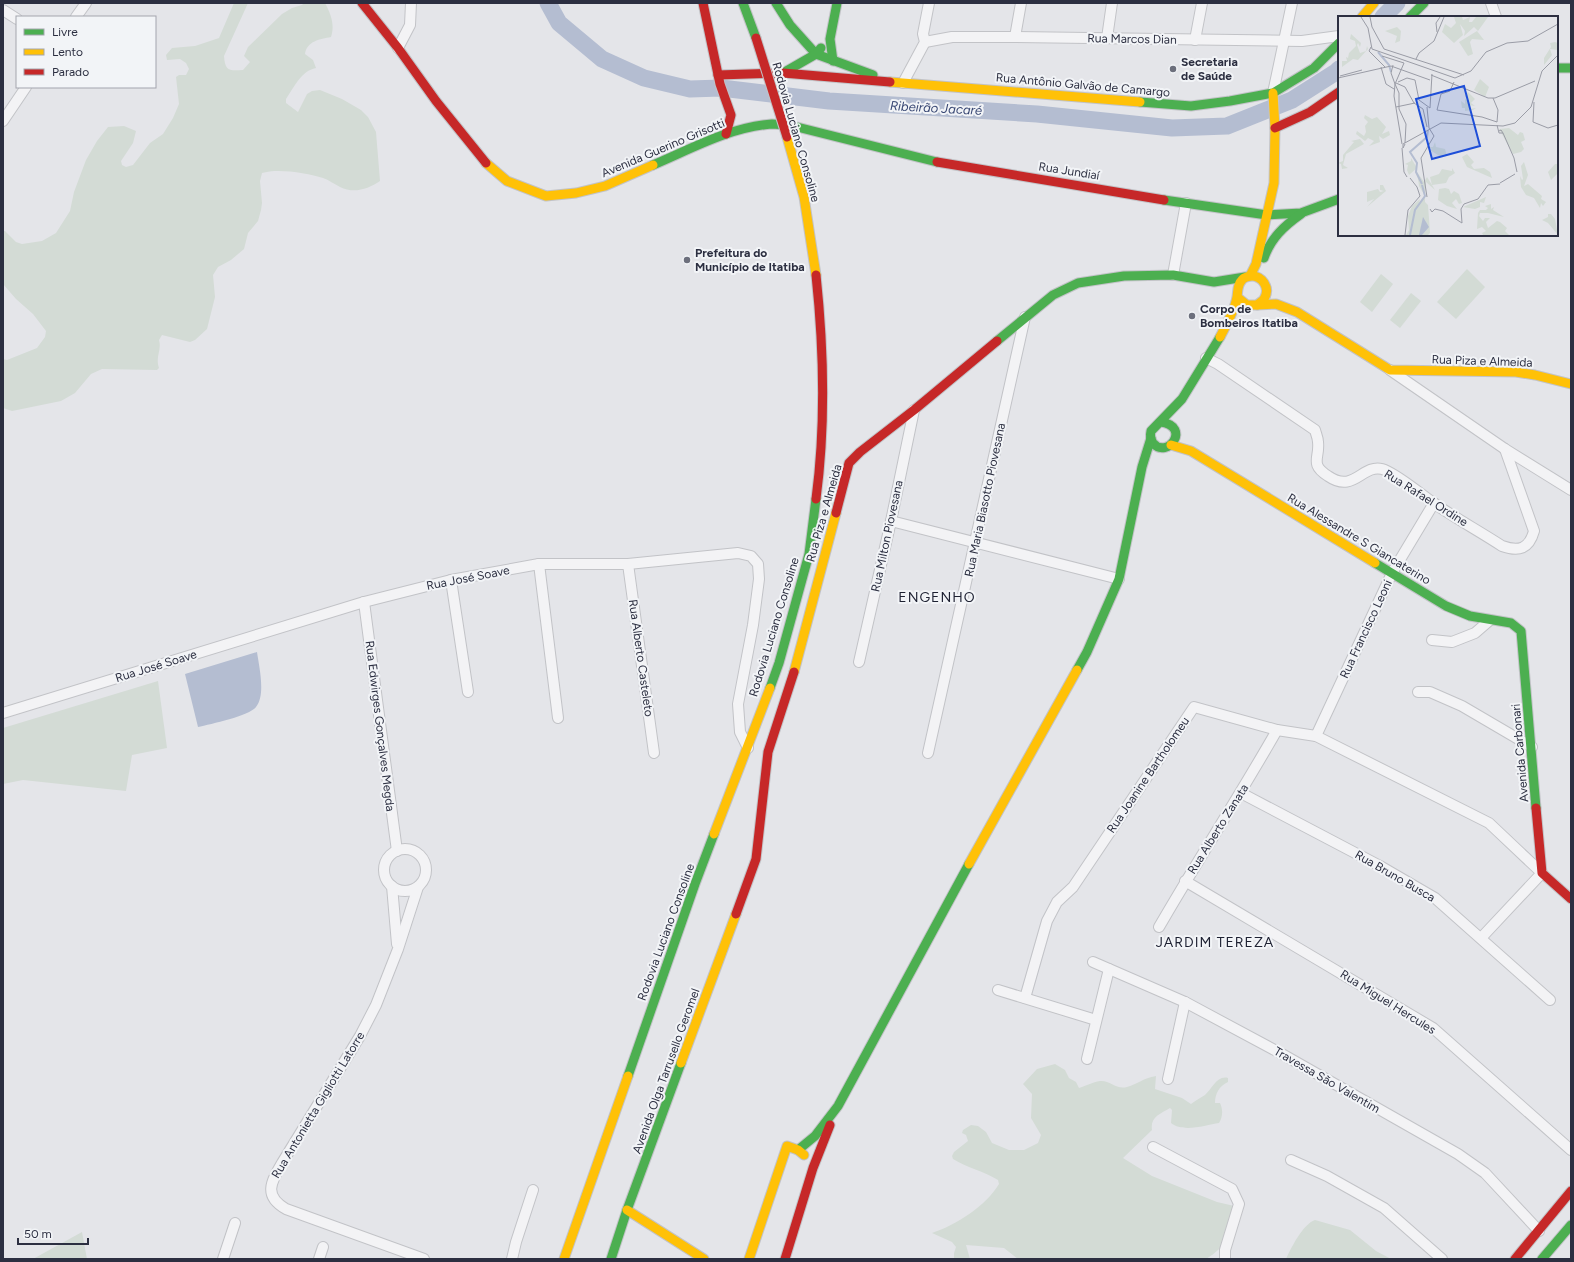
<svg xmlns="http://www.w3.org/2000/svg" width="1574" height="1262" viewBox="0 0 1574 1262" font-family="Figtree,sans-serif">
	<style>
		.green { fill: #d3dbd5 }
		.water { fill: #b4bdd1 }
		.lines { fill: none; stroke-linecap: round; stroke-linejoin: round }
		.river { stroke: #b4bdd1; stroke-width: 17 }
		.street-casing { stroke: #c2c3c7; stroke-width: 12 }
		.fast-casing { stroke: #c2c3c7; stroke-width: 11 }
		.slow-casing { stroke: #c2c3c7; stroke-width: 11 }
		.jam-casing { stroke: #c2c3c7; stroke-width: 11 }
		.street { stroke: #f3f3f5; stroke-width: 10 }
		.fast { stroke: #4caf50; stroke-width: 9 }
		.slow { stroke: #ffc107; stroke-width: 9 }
		.jam { stroke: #c62828; stroke-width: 9 }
		.jam-bridge-casing { stroke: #c1c2c6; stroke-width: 11; stroke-linecap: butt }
		.jam-bridge { stroke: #c62828; stroke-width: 9 }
		.poi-dot { fill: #6c6f7c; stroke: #f2f4f7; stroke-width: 1.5 }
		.labels { text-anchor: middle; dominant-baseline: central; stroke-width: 4; stroke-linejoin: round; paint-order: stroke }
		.street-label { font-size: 12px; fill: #2c2f41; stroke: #f2f4f7 }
		.poi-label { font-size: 12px; font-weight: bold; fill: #2c2f41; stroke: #f2f4f7; text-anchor: start }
		.water-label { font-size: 13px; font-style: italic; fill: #384773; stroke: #f2f4f7 }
		.quarter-label { font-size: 14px; letter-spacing: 1px; fill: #1e2132; stroke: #f2f4f7 }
		.inset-river { fill: none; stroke: #b4bdd1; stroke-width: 2 }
		.inset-road { fill: none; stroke: #9a9ca6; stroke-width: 1 }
		.view { fill: #1d4ed8; fill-opacity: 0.15; stroke: #1d4ed8; stroke-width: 2 }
		.inset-edge { fill: none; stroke: #2c2f41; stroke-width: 2 }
	</style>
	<rect width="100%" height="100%" fill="#e4e5e9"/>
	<!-- green -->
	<g class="green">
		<path d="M 234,3 L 248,3 L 224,56 C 225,71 229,71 243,70 L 250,62 L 244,56 L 248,47 L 282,14 L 292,8 L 302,5 L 304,3 L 325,3 C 331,14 335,25 331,37 C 320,39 307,41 305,54 L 313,60 L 316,68 C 301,71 295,86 286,99 L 286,103 L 298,112 L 307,94 L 312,91 L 320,90 L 342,99 L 361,110 L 368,117 L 376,132 L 380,181 C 368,189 354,194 340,187 C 334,184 329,180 323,178 C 308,173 277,168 262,173 L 260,181 L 262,203 L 261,210 L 258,221 L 248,233 L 244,249 L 231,260 L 218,267 L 213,275 L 215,297 L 207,329 L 195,340 L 190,342 L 162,335 L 159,340 C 162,351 155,356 159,368 L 157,370 L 102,369 L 91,374 L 75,393 L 61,401 L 12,411 L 3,408 L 3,359 L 7,360 L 37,348 L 45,337 L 46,331 L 33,314 L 16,299 L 3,284 L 3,231 L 5,231 L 16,242 L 22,244 L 42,241 L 56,233 L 70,211 L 74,192 L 86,160 L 97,141 L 108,127 L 124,126 L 136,131 L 133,143 L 121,161 L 122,165 L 126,167 L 133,165 L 150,143 L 163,134 L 173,118 L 179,104 L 176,77 L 179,75 L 186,75 L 189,69 L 186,63 L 180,59 L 167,60 L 166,55 L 172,48 L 195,46 L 219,38 Z"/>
		<path d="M 1467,269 L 1485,287 L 1456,319 L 1437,302 Z"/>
		<path d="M 1381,274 L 1393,284 L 1372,312 L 1360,302 Z"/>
		<path d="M 1411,293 L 1421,301 L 1400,328 L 1390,320 Z"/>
		<path d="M 158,681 L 167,748 L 132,755 L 126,791 L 23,780 L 3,784 L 3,728 Z"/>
		<path d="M 1055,1064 L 1065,1070 L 1069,1078 L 1076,1082 L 1079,1088 C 1085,1086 1093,1082 1100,1081 C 1110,1080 1116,1090 1127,1087 C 1138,1084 1143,1078 1156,1076 L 1155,1089 L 1182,1098 L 1191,1104 C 1195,1101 1200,1098 1205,1095 C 1212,1089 1217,1075 1228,1078 L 1228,1082 C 1219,1086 1215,1094 1215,1103 L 1220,1103 C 1223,1109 1223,1117 1219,1123 C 1206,1125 1183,1133 1171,1123 L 1172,1110 L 1170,1108 C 1160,1114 1150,1117 1152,1130 L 1123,1158 L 1152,1176 L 1217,1202 L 1243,1208 C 1237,1229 1225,1248 1206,1259 L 1018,1259 L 1004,1248 L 966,1245 L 970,1259 L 954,1259 L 954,1253 L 956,1247 L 952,1242 L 932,1233 C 956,1225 986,1206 999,1184 L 998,1180 C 984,1171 967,1168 953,1159 L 952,1156 L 954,1152 L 968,1141 L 966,1135 L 962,1133 L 963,1130 L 971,1125 L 978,1126 L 986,1132 L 992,1143 L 1009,1150 L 1024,1150 L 1038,1143 L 1041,1135 L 1031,1118 L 1032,1094 L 1023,1084 L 1037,1069 Z"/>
		<path d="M 1315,1220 L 1350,1230 L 1376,1251 L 1391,1259 L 1286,1259 C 1291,1248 1303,1224 1315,1220 Z"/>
		<path d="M 82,1232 L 87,1259 L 33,1259 Z"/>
	</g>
	<!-- water -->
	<path class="water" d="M 257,652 C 259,666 266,695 256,707 C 249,716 211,724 198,727 L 185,674 Z"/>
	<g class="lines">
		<!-- river -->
		<g class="river">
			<path d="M 548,3 L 559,23 L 602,59 L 644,78 L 690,89 L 721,88 L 829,101 L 1037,114 L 1172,128 L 1227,126 L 1292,100 L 1336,72 L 1339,69"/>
			<path d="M 1383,17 L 1397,3"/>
		</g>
		<defs>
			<g id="street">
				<path d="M 1491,3 L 1496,17"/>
				<path d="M 3,10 L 17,19"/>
				<path d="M 76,17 L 86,3"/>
				<path d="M 1015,37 L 1021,3"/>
				<path d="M 1107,38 L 1112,3"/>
				<path d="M 1195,40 L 1202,3"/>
				<path d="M 925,42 L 952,37 L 1015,37 L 1302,41 L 1339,36"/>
				<path d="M 398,48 L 410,25 L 411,3"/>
				<path d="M 903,83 L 925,42 L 923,34 L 929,3"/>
				<path d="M 1273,93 L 1292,3"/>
				<path d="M 3,121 L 26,87"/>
				<path d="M 1173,275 L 1186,203"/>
				<path d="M 1206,358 L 1218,364 L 1315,430 C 1316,434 1318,438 1318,442 C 1320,458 1309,464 1328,476 C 1354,494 1362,464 1382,469 C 1396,473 1419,493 1432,502 C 1455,518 1479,531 1502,546 C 1519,552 1529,549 1534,531 L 1505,449"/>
				<path d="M 1390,370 L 1505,449 L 1571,490"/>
				<path d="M 891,521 L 1119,579"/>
				<path d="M 539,564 L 558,718"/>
				<path d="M 628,564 L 654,753"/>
				<path d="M 451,580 L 468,692"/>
				<path d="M 364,602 L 397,851"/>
				<path d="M 1432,640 L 1452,642 L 1475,633 L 1490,620"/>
				<path d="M 859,662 L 891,521 L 914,410"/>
				<path d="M 1418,692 L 1430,692 L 1462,706 L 1532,747"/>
				<path d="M 3,713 L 364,602 L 451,580 L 539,564 L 628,564 L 738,553 L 751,556 L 758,564 L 759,579 L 753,625 L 738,704 L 740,732 L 748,748"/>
				<path d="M 1316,736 L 1392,573 L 1434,503"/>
				<path d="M 928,753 L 1025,317"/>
				<path d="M 1241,793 L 1380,866 L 1435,898 L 1550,1000"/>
				<circle cx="405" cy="870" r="21"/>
				<path d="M 1185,881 L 1433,1028 L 1571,1150"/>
				<path d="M 392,886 L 397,944"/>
				<path d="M 418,887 L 398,949 L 376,1005 L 360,1036 L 282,1163 C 271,1182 263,1196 286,1209 L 424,1259"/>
				<path d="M 1159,927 C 1197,861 1239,797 1277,730"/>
				<path d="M 1093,962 L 1185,1002 L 1282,1054 L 1458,1154 L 1485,1173 L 1539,1231"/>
				<path d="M 998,990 L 1096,1020"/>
				<path d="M 1025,998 L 1047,921 L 1057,902 L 1073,887 L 1194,707 L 1277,730 L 1316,736 L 1489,823 L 1542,873 L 1481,938"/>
				<path d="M 1087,1059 L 1109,969"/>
				<path d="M 1168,1079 L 1185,1002"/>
				<path d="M 1153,1147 L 1232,1189 L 1239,1204 L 1225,1250 L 1225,1259"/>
				<path d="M 1291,1160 L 1327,1176 L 1384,1208 L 1442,1259"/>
				<path d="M 223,1259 L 235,1223"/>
				<path d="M 319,1259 L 323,1247"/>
				<path d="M 512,1259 L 516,1242 L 533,1190"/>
			</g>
			<g id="fast">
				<path d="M 743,3 L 756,38"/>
				<path d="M 776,3 L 790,25 L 816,54 L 873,75"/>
				<path d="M 1410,17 L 1424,3"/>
				<path d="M 833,61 L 830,39 L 837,3"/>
				<path d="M 1557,68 L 1571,68"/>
				<path d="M 783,73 L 816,54 L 821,48"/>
				<path d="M 1140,102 L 1191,106 L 1230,101 L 1273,93 L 1314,68 L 1339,43"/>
				<path d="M 653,165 C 691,149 730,127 772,124 C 780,124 789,126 797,127 L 937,162"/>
				<path d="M 1164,200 L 1267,215 L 1301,213 L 1339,199"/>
				<path d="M 1264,258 C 1271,238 1284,226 1301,214"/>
				<path d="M 997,341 L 1053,295 L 1078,283 L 1124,276 L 1173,275 L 1214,282 L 1245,277"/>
				<path d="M 1161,422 C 1192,427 1167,460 1153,443 C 1150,439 1150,435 1151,431 L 1182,399 L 1220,337"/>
				<path d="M 1375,563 L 1446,606 L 1470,616 L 1511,623 L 1521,631 L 1536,808"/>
				<path d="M 1077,670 L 1087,652 L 1119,579 L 1142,467 L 1151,438"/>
				<path d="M 770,688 L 779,663 L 809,554 L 816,499"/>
				<path d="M 628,1076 L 695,884 L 714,834"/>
				<path d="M 798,1150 L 815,1136 L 838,1106 L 969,864"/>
				<path d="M 611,1259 L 627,1210 L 681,1063"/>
				<path d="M 1542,1259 L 1571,1225"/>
			</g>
			<g id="slow">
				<path d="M 1362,17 L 1374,3"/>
				<path d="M 890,82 L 1140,102"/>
				<path d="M 787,137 L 804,197 L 816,275"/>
				<path d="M 486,163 L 507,181 L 546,196 L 576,193 L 605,186 L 653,165"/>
				<path d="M 1250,276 L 1256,264 L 1274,183 L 1275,128 L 1273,93"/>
				<path d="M 1257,305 L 1276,304 L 1297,312 L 1390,370 L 1516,372 L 1535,375 L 1571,384"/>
				<path d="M 1220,337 C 1226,326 1235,309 1237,297 C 1238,291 1237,285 1242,280 C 1244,277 1247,277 1250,276 C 1262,275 1271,288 1264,299 C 1263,301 1259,303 1257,305 L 1247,305 L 1237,297"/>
				<path d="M 1171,445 L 1191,451 L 1375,563"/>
				<path d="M 794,672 L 836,513"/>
				<path d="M 714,834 L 770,688"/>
				<path d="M 969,864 L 1077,670"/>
				<path d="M 681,1063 L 736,914"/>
				<path d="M 627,1210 L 704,1259"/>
				<path d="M 564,1259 L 628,1076"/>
				<path d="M 749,1259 L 787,1146 L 798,1150 L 804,1155"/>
			</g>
			<g id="jam">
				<path d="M 362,3 L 398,48 L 436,101 L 486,163"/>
				<path d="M 703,3 L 720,84 L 731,115 L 726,134"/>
				<path d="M 718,75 L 783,73 L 890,82"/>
				<path d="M 1275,128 L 1310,112 L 1339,92"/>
				<path d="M 937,162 L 1164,200"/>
				<path d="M 816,275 C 824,350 826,424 816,499"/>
				<path d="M 836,513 L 849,463 L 860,452 L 914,410 L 997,341"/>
				<path d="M 1536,808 L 1542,873 L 1571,899"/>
				<path d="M 736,914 L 756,859 L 768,752 L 794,672"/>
				<path d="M 785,1259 L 813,1168 L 830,1125"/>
				<path d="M 1515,1259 L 1571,1191"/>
			</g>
		</defs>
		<!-- street casing -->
		<use href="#street" class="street-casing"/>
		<!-- fast casing -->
		<use href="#fast" class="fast-casing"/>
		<!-- slow casing -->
		<use href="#slow" class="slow-casing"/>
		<!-- jam casing -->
		<use href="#jam" class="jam-casing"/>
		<!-- street -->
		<use href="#street" class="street"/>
		<!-- fast -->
		<use href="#fast" class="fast"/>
		<!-- slow -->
		<use href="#slow" class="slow"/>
		<!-- jam -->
		<use href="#jam" class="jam"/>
		<defs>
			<path id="jam-bridge" d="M 756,38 L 787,137"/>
		</defs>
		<!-- jam-bridge casing -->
		<use href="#jam-bridge" class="jam-bridge-casing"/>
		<!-- jam-bridge -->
		<use href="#jam-bridge" class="jam-bridge"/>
	</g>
	<!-- markers -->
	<g class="poi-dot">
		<circle cx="1173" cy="69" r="4"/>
		<circle cx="687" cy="260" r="4"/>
		<circle cx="1192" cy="316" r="4"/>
	</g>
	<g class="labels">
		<!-- street labels -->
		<g class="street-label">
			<text transform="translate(1132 39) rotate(1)">Rua Marcos Dian</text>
			<text transform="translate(1083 85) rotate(5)">Rua Antônio Galvão de Camargo</text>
			<text transform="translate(796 132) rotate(74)">Rodovia Luciano Consoline</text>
			<text transform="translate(663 148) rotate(-23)">Avenida Guerino Grisotti</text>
			<text transform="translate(1069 171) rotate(9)">Rua Jundiaí</text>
			<text transform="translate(1482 361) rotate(2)">Rua Piza e Almeida</text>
			<text transform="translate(1426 498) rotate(32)">Rua Rafael Ordine</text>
			<text transform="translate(985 500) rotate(-78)">Rua Maria Biasotto Piovesana</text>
			<text transform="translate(824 513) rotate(-74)">Rua Piza e Almeida</text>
			<text transform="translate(887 536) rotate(-78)">Rua Milton Piovesana</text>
			<text transform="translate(1359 539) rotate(31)">Rua Alessandre S Giancaterino</text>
			<text transform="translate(468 578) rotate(-11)">Rua José Soave</text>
			<text transform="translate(774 627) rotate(-73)">Rodovia Luciano Consoline</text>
			<text transform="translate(1366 629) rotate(-65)">Rua Francisco Leoni</text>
			<text transform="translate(641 658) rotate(82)">Rua Alberto Casteleto</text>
			<text transform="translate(156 666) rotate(-17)">Rua José Soave</text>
			<text transform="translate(380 726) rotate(83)">Rua Edwirges Gonçalves Megda</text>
			<text transform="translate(1520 753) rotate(-95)">Avenida Carbonari</text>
			<text transform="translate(1148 775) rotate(-56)">Rua Joanine Bartholomeu</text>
			<text transform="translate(1218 829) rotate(-58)">Rua Alberto Zanata</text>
			<text transform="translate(1395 876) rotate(30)">Rua Bruno Busca</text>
			<text transform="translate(666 932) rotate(-70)">Rodovia Luciano Consoline</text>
			<text transform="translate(1388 1002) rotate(32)">Rua Miguel Hercules</text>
			<text transform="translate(666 1071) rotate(-70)">Avenida Olga Tarrusello Geromel</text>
			<text transform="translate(1327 1080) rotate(30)">Travessa São Valentim</text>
			<text transform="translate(318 1105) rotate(-59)">Rua Antonietta Gigliotti Latorre</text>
		</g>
		<!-- poi labels -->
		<g class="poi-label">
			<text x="1181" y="62">Secretaria<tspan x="1181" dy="14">de Saúde</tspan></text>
			<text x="695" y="253">Prefeitura do<tspan x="695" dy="14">Município de Itatiba</tspan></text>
			<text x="1200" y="309">Corpo de<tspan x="1200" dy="14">Bombeiros Itatiba</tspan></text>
		</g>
		<!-- water labels -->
		<g class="water-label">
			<text transform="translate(936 108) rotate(3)">Ribeirão Jacaré</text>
		</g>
		<!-- quarter labels -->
		<g class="quarter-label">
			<text x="937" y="597">ENGENHO</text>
			<text x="1215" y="942">JARDIM TEREZA</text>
		</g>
	</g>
	<!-- overview -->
	<g transform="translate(1338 16)">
		<rect width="220" height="220" fill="#e4e5e9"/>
		<path d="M 116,1 L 124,1 L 125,4 L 132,1 L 131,6 L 134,6 L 138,1 L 150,1 L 140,15 L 136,11 L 126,20 L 127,15 L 122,8 L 125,19 L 116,27 L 104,16 L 107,8 L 113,12 L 118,7 ZM 59,11 L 63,15 L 62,25 L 57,27 L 59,20 L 47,15 ZM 139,15 L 146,24 L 134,23 L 132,26 L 135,38 L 130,40 L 121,26 ZM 13,18 L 23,27 L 22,31 L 20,27 L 19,29 L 22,37 L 28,35 L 29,30 L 30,33 L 20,44 L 15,43 L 4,51 L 4,45 L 9,45 L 8,41 L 10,42 L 11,37 L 18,30 L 17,25 L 12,23 ZM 217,26 L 220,27 L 220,34 L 212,33 L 214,39 L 206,49 L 206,42 L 213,31 L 212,27 ZM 142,63 L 151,71 L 147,81 L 136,74 ZM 130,76 L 137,83 L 133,87 L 137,90 L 131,89 L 132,93 L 138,92 L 135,94 L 127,95 L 127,92 L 124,92 L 123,85 L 127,88 L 127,83 L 132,86 L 127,80 ZM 27,99 L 34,103 L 39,101 L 48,111 L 44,118 L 51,115 L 52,119 L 45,123 L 41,120 L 42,126 L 31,130 L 36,125 L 30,122 L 27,125 L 18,118 L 19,115 L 26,120 L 28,116 L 27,110 L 30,106 L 26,102 ZM 171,112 L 180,119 L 182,116 L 185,117 L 187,124 L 183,126 L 186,133 L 183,136 L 175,138 L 161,113 ZM 22,123 L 26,128 L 8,138 L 5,149 L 10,152 L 4,153 L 3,148 L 0,147 L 5,145 L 5,139 L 16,126 L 13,125 ZM 97,126 L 98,131 L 107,133 L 109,140 L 106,138 L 103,141 L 92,134 L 94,133 L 91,131 L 95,131 ZM 129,138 L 136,146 L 133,149 L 136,153 L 146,152 L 152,156 L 154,162 L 129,151 L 124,141 ZM 73,142 L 79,152 L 71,159 L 69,154 L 70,149 L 67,148 L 73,145 ZM 186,146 L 190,159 L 186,170 L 190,168 L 204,180 L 203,183 L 208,186 L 205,190 L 203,187 L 202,192 L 196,182 L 188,179 L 183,171 L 182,160 L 184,164 L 185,163 L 183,150 ZM 217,148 L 220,148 L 220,157 L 213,164 L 210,156 ZM 114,152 L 117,157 L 111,161 L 108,167 L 94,169 L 97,174 L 88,166 L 87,180 L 81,170 L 79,156 L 86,166 L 89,161 L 94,169 L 92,161 L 101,158 L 104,153 L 114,155 ZM 42,169 L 45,169 L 48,175 L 29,191 L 36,183 L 29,186 L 29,176 L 40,173 L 42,176 L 46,175 L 42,174 ZM 107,172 L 111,173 L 113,178 L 116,175 L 121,178 L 124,187 L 121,188 L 118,183 L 114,187 L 119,193 L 109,190 L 100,184 L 101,173 ZM 87,181 L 87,186 L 90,189 L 92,217 L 90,219 L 68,219 L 71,214 L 70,200 L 74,190 L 82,183 L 81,188 ZM 148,181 L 146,187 L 142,186 L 142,191 L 137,193 L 125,191 ZM 153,188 L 153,193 L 156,191 L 155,194 L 166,201 L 150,197 L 142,197 L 141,200 L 145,205 L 147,202 L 152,202 L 148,206 L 150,212 L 159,205 L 162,206 L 169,212 L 167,215 L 171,219 L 145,219 L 144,217 L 148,215 L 144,211 L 139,213 L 140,197 L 142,194 L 148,194 L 150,192 L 147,190 ZM 210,198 L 213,198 L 217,203 L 220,219 L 210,207 L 204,204 L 210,201 Z" fill="#d3dbd5"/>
		<path d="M 85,201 L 91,211 L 84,219 L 81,219 Z" fill="#b4bdd1"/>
		<path class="inset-river" d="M 40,36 L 51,49 L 53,56M 84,168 L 78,156 L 79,147 L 72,136 L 89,121 L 90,114M 72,219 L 77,194 L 87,180 L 84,169"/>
		<path class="inset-road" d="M 23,1 L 30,12 L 34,33 L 117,62 L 133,55 L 148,36 L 169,27 L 190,25 L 220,8M 32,1 L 34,11 L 46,33 L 126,59M 99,16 L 98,7 L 102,1M 33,31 L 31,35 L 47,51M 44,40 L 66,47 L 57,68 L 61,77 L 61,93 L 68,108 L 67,127M 78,43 L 81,37 L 96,25 L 106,1M 55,49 L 53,57 L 57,68 L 56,80 L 64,128M 43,51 L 48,68 L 56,73M 93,59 L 150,82 L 157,82 L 197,65M 2,60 L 24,54M 0,62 L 53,50 L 92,64M 60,66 L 69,62 L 77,64 L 81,84 L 92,92 L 94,58M 58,67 L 67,71 L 76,87 L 85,93 L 89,111M 155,82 L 160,94 L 159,106M 196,86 L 195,106 L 210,112 L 220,109M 58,91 L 77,87M 89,91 L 91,112 L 96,120 L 83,142 L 89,181M 99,94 L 144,101 L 159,106M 99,94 L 103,78 L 112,75 L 116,66M 159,109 L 161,117 L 165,117 L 163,114 L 161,115M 165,117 L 176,142 L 179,156M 67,128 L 65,132 L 65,128 L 103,107 L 165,110 L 177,107 L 193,91 L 204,55 L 220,39M 64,132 L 66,156 L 69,161M 162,167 L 177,158M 92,193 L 94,196 L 97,193 L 105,195 L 124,207 L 123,193 L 126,188 L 140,183 L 150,169 L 162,168M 67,219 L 70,194 L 82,180 L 79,171 L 72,162"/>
		<path class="view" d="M 126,70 L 142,130 L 94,143 L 78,83 Z"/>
		<rect width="220" height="220" class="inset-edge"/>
	</g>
	<!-- border -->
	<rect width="1574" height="1262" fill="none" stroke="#2c2f41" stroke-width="8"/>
	<!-- legend -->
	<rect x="16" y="16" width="140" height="72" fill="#f2f4f7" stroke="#a3a5ae"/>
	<rect x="24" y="29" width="20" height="6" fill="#4caf50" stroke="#a3a5ae"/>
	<text x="52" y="36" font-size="12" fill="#2c2f41">Livre</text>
	<rect x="24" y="49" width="20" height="6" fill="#ffc107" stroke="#a3a5ae"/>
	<text x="52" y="56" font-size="12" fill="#2c2f41">Lento</text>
	<rect x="24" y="69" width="20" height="6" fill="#c62828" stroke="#a3a5ae"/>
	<text x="52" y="76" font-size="12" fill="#2c2f41">Parado</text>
	<!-- scale -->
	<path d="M18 1238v6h70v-6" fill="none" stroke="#2c2f41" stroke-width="2"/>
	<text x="24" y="1238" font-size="12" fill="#2c2f41" stroke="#f2f4f7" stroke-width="3" paint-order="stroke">50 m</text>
</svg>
